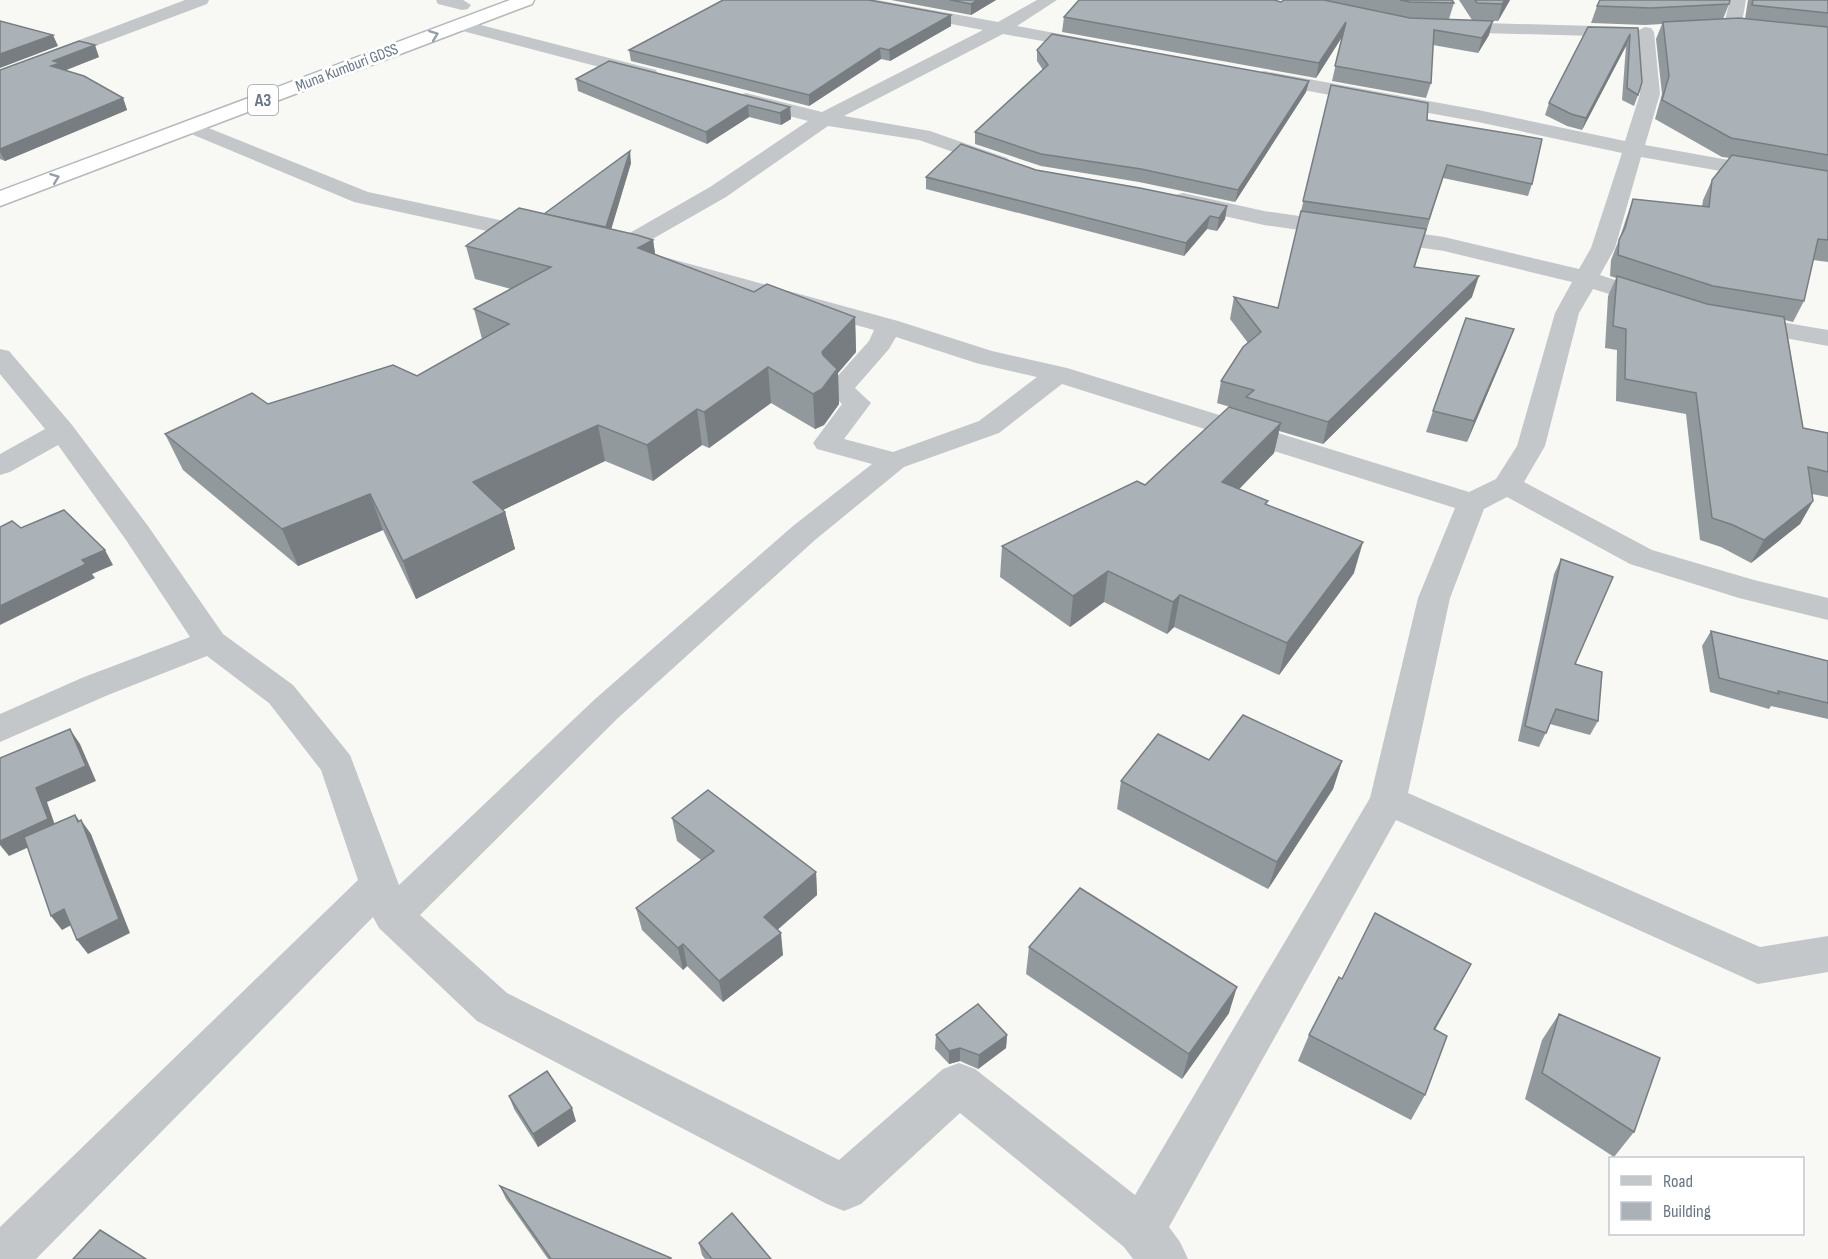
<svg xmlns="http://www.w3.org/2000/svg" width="1828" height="1259" viewBox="0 0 1828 1259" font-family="'Sofia Sans Condensed',sans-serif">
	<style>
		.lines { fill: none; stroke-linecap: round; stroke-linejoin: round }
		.trunk-casing { stroke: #b6b9bc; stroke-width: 3 }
		.minor { fill: #c3c7ca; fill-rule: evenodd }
		.trunk { fill: #fff; fill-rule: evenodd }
		.wall { fill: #92999d }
		.shaded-wall { fill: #777d80 }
		.building { fill: #aab2b7; stroke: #777d80; stroke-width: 1.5 }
		.oneway { stroke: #959faa }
		.labels { text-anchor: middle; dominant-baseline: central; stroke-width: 6; stroke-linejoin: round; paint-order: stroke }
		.far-street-label { font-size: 16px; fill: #687685; stroke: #fff }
		.shield { fill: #fff; stroke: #959faa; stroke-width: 1.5 }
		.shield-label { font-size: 18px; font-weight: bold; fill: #687685 }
	</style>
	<rect width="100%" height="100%" fill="#f8f8f5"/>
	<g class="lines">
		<defs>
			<path id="trunk" d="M 510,0 L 534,0 L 532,4 L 0,206 L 0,191 Z"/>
		</defs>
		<!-- trunk casing -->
		<use href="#trunk" class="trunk-casing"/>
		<!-- minor -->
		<g class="minor">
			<path d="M 185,0 L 209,0 L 207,4 L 0,82 L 0,70 Z"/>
			<path d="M 436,0 L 463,0 L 471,5 L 468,9 L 462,10 L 438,4 Z"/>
			<path d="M 842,0 L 877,0 L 998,22 L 1037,0 L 1057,0 L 1017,26 L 1092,40 L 1098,41 L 1101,45 L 1098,49 L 1092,50 L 1003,34 L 844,116 L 930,131 L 1007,158 L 1011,162 L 1007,166 L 1000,168 L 993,166 L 919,140 L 828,126 L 726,197 L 635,249 L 898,321 L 992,351 L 1067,368 L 1469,492 L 1496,479 L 1517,446 L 1555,313 L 1572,282 L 1444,251 L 1264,225 L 1175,205 L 1172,200 L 1175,195 L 1183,193 L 1264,211 L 1444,237 L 1579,269 L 1591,248 L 1622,153 L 1478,122 L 1264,83 L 1257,81 L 1255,77 L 1257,73 L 1264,71 L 1478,110 L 1625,141 L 1640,94 L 1636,34 L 1629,37 L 1447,32 L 1441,31 L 1438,27 L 1441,23 L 1447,22 L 1629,27 L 1637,31 L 1645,27 L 1651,28 L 1654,32 L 1660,94 L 1645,145 L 1828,178 L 1828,190 L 1641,157 L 1615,248 L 1600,275 L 1663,296 L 1666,301 L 1663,306 L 1654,308 L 1593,289 L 1579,313 L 1545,446 L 1524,482 L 1652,550 L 1754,580 L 1828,598 L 1828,620 L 1739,598 L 1630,564 L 1507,497 L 1484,509 L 1450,598 L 1408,793 L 1760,947 L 1828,936 L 1828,972 L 1758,984 L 1396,820 L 1169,1227 L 1180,1242 L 1188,1259 L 1133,1259 L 1124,1247 L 960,1113 L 861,1204 L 844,1211 L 827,1204 L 477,1021 L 379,928 L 373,917 L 36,1259 L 0,1259 L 0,1227 L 358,880 L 321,770 L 269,703 L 207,656 L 108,695 L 0,742 L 0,714 L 84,677 L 190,637 L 126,540 L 58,445 L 10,472 L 0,475 L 0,454 L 45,429 L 0,374 L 0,349 L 9,351 L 72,425 L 148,526 L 223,634 L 293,685 L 350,755 L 399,885 L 594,700 L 793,526 L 872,464 L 817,449 L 813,443 L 842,404 L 826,389 L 869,341 L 874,330 L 607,256 L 603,251 L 607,246 L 710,187 L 808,121 L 739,103 L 736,99 L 739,95 L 746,93 L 822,112 L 983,30 L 850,5 ZM 896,337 L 976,363 L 1037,377 L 979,421 L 893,452 L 844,439 L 871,403 L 855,388 L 889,349 ZM 1062,384 L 1455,508 L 1418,598 L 1370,798 L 1135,1195 L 975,1069 L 959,1063 L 943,1069 L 839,1160 L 507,993 L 420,915 L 618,718 L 815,540 L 904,467 L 999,433 Z"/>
			<path d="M 1730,0 L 1746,0 L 1741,28 L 1738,32 L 1726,32 L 1723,28 Z"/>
			<path d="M 461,20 L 656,70 L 658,74 L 656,78 L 649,80 L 455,29 L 452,25 L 455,21 Z"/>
			<path d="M 191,121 L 368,192 L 537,228 L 545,230 L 548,235 L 545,240 L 537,242 L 354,202 L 184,131 L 181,127 L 184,123 Z"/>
			<path d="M 1741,315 L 1828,330 L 1828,346 L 1732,328 L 1728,323 L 1732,318 Z"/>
		</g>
		<!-- trunk -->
		<use href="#trunk" class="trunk"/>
	</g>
	<!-- wall -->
	<g class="wall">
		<path d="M 891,0 L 996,0 L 971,15 Z"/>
		<path d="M 1284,0 L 1452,0 L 1454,3 L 1449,19 L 1489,35 L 1478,53 L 1433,45 L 1431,83 L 1426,98 L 1332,81 L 1342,37 L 1316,78 L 1062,32 L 1064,17 L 1281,2 Z"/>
		<path d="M 1459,0 L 1510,0 L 1498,21 L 1472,20 Z"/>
		<path d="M 1748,0 L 1828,0 L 1828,262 L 1813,260 L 1804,301 L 1793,322 L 1785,320 L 1803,428 L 1828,433 L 1828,497 L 1812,494 L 1813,501 L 1800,524 L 1751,563 L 1721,547 L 1700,540 L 1686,414 L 1616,401 L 1617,350 L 1605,348 L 1608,296 L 1616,278 L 1610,276 L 1611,260 L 1620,237 L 1626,219 L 1633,199 L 1702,207 L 1703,200 L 1712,180 L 1730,158 L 1722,157 L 1655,119 L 1662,94 L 1656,39 L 1662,24 L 1645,25 L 1591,23 L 1597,6 L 1729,4 L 1723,19 L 1745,19 Z"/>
		<path d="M 951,26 L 890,61 L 881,59 L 809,106 L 631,61 L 629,50 Z"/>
		<path d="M 1638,28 L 1638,95 L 1634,106 L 1622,100 L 1626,46 L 1582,130 L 1567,126 L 1545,115 L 1549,103 Z"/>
		<path d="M 1037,50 L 1309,81 L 1306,92 L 1235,202 L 1139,182 L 1041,166 L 975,144 L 975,132 L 1043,70 L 1037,61 Z"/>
		<path d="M 99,57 L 65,70 L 123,98 L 127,110 L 5,161 L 0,159 L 0,70 Z"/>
		<path d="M 576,79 L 790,107 L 791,119 L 781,125 L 749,117 L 707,144 L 578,91 Z"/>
		<path d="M 1331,85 L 1427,120 L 1532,184 L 1528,196 L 1443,178 L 1415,267 L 1472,297 L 1323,444 L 1279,431 L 1274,453 L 1239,489 L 1267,505 L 1354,573 L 1279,675 L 1174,627 L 1167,634 L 1104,602 L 1070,627 L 1000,577 L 1002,546 L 1145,485 L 1243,411 L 1217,403 L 1221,381 L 1248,343 L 1230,319 L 1234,297 L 1278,308 Z"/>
		<path d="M 631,163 L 611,229 L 653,240 L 655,254 L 754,292 L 855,317 L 856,352 L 838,373 L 839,404 L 824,425 L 815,429 L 771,403 L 709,448 L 702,445 L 653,481 L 605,461 L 503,510 L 505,512 L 515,549 L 416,599 L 383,530 L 298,566 L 183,470 L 165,434 L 417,376 L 482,339 L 474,309 L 511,289 L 475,279 L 466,246 L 544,214 Z"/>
		<path d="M 1036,170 L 1227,206 L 1225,219 L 1217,231 L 1207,229 L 1184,256 L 926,189 L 926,177 Z"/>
		<path d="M 1514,329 L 1506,350 L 1467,442 L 1426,432 L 1433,411 Z"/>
		<path d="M 1561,559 L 1575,664 L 1598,721 L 1590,735 L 1550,724 L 1539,747 L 1518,741 L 1554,574 Z"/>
		<path d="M 1711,631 L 1828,661 L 1828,719 L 1771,706 L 1769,709 L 1710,692 L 1702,646 Z"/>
		<path d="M 1209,760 L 1342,761 L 1333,789 L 1268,889 L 1117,809 L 1121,781 Z"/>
		<path d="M 672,818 L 816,872 L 817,895 L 777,930 L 783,955 L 723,1002 L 687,966 L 683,970 L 642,930 L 636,908 L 701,860 L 677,841 Z"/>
		<path d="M 1029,947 L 1229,1013 L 1182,1079 L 1026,974 Z"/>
		<path d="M 1342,979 L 1457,990 L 1435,1030 L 1425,1095 L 1411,1120 L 1298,1061 L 1309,1035 Z"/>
		<path d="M 1559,1014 L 1634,1132 L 1614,1157 L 1525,1099 L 1542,1040 Z"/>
		<path d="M 936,1035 L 1007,1035 L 1006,1048 L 978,1069 L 960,1061 L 949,1064 L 935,1049 Z"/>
		<path d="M 509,1096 L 576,1121 L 538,1147 L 514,1109 Z"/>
		<path d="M 500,1186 L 672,1259 L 548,1259 L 506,1199 Z"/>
		<path d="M 699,1243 L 771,1259 L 705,1259 L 702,1255 Z"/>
	</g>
	<!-- shaded-wall -->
	<g class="shaded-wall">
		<path d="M 978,0 L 996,0 L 971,15 L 971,4 Z"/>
		<path d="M 1505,0 L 1510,0 L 1498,21 L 1502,4 Z"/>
		<path d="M 951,15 L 951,26 L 890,61 L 889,50 Z"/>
		<path d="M 1493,21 L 1489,35 L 1478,53 L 1482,38 Z"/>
		<path d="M 1346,22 L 1342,37 L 1316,78 L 1319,63 Z"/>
		<path d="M 1630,34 L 1626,46 L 1582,130 L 1586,118 Z"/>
		<path d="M 53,35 L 58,46 L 0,68 L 0,54 Z"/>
		<path d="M 95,45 L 99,57 L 64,71 L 51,66 L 53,61 Z"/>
		<path d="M 880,48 L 881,59 L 809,106 L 809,95 Z"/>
		<path d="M 1309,81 L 1306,92 L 1235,202 L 1238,190 Z"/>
		<path d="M 123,98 L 127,110 L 5,161 L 0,152 L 0,149 Z"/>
		<path d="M 748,105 L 749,117 L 707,144 L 706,132 Z"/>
		<path d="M 790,107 L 791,119 L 781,125 L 780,113 Z"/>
		<path d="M 630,151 L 631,163 L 608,240 L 606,227 Z"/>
		<path d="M 1227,206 L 1225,219 L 1217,231 L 1219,218 Z"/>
		<path d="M 1210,216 L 1207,229 L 1184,256 L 1186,243 Z"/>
		<path d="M 653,240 L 658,274 L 638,248 Z"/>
		<path d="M 1479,276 L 1472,297 L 1323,444 L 1328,422 Z"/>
		<path d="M 855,317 L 856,352 L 838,373 L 839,404 L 824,425 L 815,429 L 813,394 L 822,352 Z"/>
		<path d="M 1514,329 L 1506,350 L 1467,442 L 1474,421 Z"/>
		<path d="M 768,367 L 771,403 L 709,448 L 704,412 Z"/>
		<path d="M 697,409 L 702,445 L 653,481 L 647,445 Z"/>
		<path d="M 1281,423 L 1274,453 L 1216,513 L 1222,482 Z"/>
		<path d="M 598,425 L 605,461 L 484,519 L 473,482 Z"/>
		<path d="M 370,494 L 383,530 L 298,566 L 282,529 Z"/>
		<path d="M 1813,501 L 1800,524 L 1751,563 L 1764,540 Z"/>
		<path d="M 505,512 L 515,549 L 416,599 L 403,561 Z"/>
		<path d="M 1363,542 L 1354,573 L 1279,675 L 1287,643 Z"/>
		<path d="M 105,550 L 113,565 L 92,574 L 95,578 L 0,625 L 0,606 L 82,560 Z"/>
		<path d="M 1108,571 L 1104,602 L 1070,627 L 1073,596 Z"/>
		<path d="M 1180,595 L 1174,627 L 1167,634 L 1173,602 Z"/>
		<path d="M 70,729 L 80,744 L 96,781 L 47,802 L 58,834 L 9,856 L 0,845 L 0,841 L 36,788 Z"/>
		<path d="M 1342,761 L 1333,789 L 1268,889 L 1277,862 Z"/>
		<path d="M 75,815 L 84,827 L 81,820 L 91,834 L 130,933 L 88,954 L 77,940 L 78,822 Z"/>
		<path d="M 816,872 L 817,895 L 767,939 L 764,917 Z"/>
		<path d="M 64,909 L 75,923 L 62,930 L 51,916 Z"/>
		<path d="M 781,933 L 783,955 L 723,1002 L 719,981 Z"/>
		<path d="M 683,944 L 687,966 L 683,970 L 678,948 Z"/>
		<path d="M 1471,964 L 1457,990 L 1420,1055 L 1434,1029 Z"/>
		<path d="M 1237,987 L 1229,1013 L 1182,1079 L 1189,1054 Z"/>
		<path d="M 1007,1035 L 1006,1048 L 978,1069 L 979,1055 Z"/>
		<path d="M 960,1048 L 960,1061 L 949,1064 L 949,1051 Z"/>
		<path d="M 572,1108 L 576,1121 L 538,1147 L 533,1134 Z"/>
	</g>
	<!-- building -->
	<g class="building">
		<path d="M 723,0 L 869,0 L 951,15 L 889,50 L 880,48 L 809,95 L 629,50 Z"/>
		<path d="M 950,0 L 978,0 L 971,4 Z"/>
		<path d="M 1079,0 L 1274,0 L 1281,2 L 1284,0 L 1324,0 L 1410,18 L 1493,21 L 1482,38 L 1434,30 L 1431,83 L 1335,66 L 1346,22 L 1319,63 L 1064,17 Z"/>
		<path d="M 1400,0 L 1452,0 L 1454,3 L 1410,2 Z"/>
		<path d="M 1475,0 L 1505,0 L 1502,4 L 1477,3 Z"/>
		<path d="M 1600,0 L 1730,0 L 1729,4 L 1651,8 L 1597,6 Z"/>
		<path d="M 1753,0 L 1828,0 L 1828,13 L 1752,5 Z"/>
		<path d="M 1739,18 L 1828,27 L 1828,155 L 1731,138 L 1662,100 L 1669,76 L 1663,22 Z"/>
		<path d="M 0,21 L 53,35 L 0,54 Z"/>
		<path d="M 1588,27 L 1638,28 L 1642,82 L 1638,95 L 1627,88 L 1630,34 L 1586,118 L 1571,114 L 1549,103 Z"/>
		<path d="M 1052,34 L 1309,81 L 1238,190 L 1141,169 L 1041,154 L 975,132 L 1048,65 L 1037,50 Z"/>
		<path d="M 79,41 L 95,45 L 53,61 L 60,63 L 51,66 L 84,76 L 123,98 L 0,149 L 0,70 Z"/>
		<path d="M 609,61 L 790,107 L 780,113 L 748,105 L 706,132 L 576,79 Z"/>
		<path d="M 1331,85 L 1428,103 L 1427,120 L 1542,139 L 1532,184 L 1447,165 L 1429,219 L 1303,201 Z"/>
		<path d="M 961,144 L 1036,170 L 1140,188 L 1227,206 L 1219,218 L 1210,216 L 1186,243 L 926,177 Z"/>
		<path d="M 630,151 L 606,227 L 544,214 Z"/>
		<path d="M 1732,155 L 1828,171 L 1828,240 L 1818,239 L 1804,301 L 1713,286 L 1618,255 L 1619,240 L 1625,228 L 1633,199 L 1709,207 L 1712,180 Z"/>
		<path d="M 519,208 L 637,235 L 653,240 L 638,248 L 754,292 L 767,284 L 855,317 L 822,352 L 823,355 L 837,369 L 822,389 L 813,394 L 768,367 L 704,412 L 697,409 L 647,445 L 598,425 L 473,482 L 505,512 L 403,561 L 370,494 L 282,529 L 165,434 L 252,393 L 268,404 L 393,365 L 417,376 L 509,324 L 474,309 L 551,267 L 466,246 Z"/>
		<path d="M 1301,211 L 1426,229 L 1414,267 L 1479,276 L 1328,422 L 1246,397 L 1254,390 L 1221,381 L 1243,347 L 1261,332 L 1234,297 L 1278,308 Z"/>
		<path d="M 1617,276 L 1707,304 L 1784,317 L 1803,428 L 1828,433 L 1828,472 L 1808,467 L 1813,501 L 1764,540 L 1733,525 L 1712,518 L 1696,393 L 1625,379 L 1626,329 L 1613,326 Z"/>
		<path d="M 1466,318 L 1514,329 L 1474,421 L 1433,411 Z"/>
		<path d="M 1229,407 L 1281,423 L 1222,482 L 1268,501 L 1265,504 L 1363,542 L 1287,643 L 1180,595 L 1173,602 L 1108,571 L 1073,596 L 1002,546 L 1137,481 L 1145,485 Z"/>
		<path d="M 64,510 L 105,550 L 82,560 L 86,564 L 0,606 L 0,527 L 12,521 L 21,528 Z"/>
		<path d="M 1561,559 L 1613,577 L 1575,664 L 1602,672 L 1598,721 L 1556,709 L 1546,733 L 1525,726 Z"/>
		<path d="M 1711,631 L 1828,661 L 1828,703 L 1778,691 L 1779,694 L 1719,678 Z"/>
		<path d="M 1243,715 L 1342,761 L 1277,862 L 1121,781 L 1158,734 L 1209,760 Z"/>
		<path d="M 70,729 L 86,766 L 36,788 L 48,819 L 0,841 L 0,758 Z"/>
		<path d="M 708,790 L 816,872 L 764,917 L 781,933 L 719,981 L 683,944 L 678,948 L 636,908 L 714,851 L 672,818 Z"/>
		<path d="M 75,815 L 78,822 L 81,820 L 119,919 L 77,940 L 64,909 L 51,916 L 24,837 Z"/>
		<path d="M 1080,888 L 1237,987 L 1189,1054 L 1029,947 Z"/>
		<path d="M 1375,913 L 1471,964 L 1434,1029 L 1447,1036 L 1425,1095 L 1309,1035 L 1339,977 L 1342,979 Z"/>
		<path d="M 978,1004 L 1007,1035 L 979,1055 L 960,1048 L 949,1051 L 936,1035 Z"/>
		<path d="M 1559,1014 L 1660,1058 L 1634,1132 L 1542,1073 Z"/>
		<path d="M 547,1071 L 572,1108 L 533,1134 L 509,1096 Z"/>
		<path d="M 500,1186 L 671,1258 L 670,1259 L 551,1259 Z"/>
		<path d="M 732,1213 L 771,1259 L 712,1259 L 699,1243 Z"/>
		<path d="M 100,1230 L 146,1259 L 73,1259 Z"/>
	</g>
	<!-- one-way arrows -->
	<defs><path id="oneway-chevron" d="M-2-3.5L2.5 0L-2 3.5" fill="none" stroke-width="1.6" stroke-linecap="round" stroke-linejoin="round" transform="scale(1.5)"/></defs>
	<g class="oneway">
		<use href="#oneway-chevron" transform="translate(434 35) rotate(-21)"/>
		<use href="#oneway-chevron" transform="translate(55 178) rotate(-21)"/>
	</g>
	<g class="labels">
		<!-- far-street labels -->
		<g class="far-street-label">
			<text transform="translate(347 68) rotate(-21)">Muna Kumburi GDSS</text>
		</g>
		<!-- shield labels -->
		<rect class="shield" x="248" y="85" width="30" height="30" rx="4.5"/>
		<g class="shield-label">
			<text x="263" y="100">A3</text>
		</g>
	</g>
	<!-- legend -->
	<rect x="1609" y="1157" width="195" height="78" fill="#ffffff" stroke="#c3c8ce" stroke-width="1.5"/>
	<rect x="1621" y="1176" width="30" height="9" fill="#c3c7ca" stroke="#c3c8ce" stroke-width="1.5"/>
	<text x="1663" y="1187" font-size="18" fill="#687685">Road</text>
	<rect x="1621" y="1202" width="30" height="18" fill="#aab2b7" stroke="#c3c8ce" stroke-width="1.5"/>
	<text x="1663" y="1217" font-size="18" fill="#687685">Building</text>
</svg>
